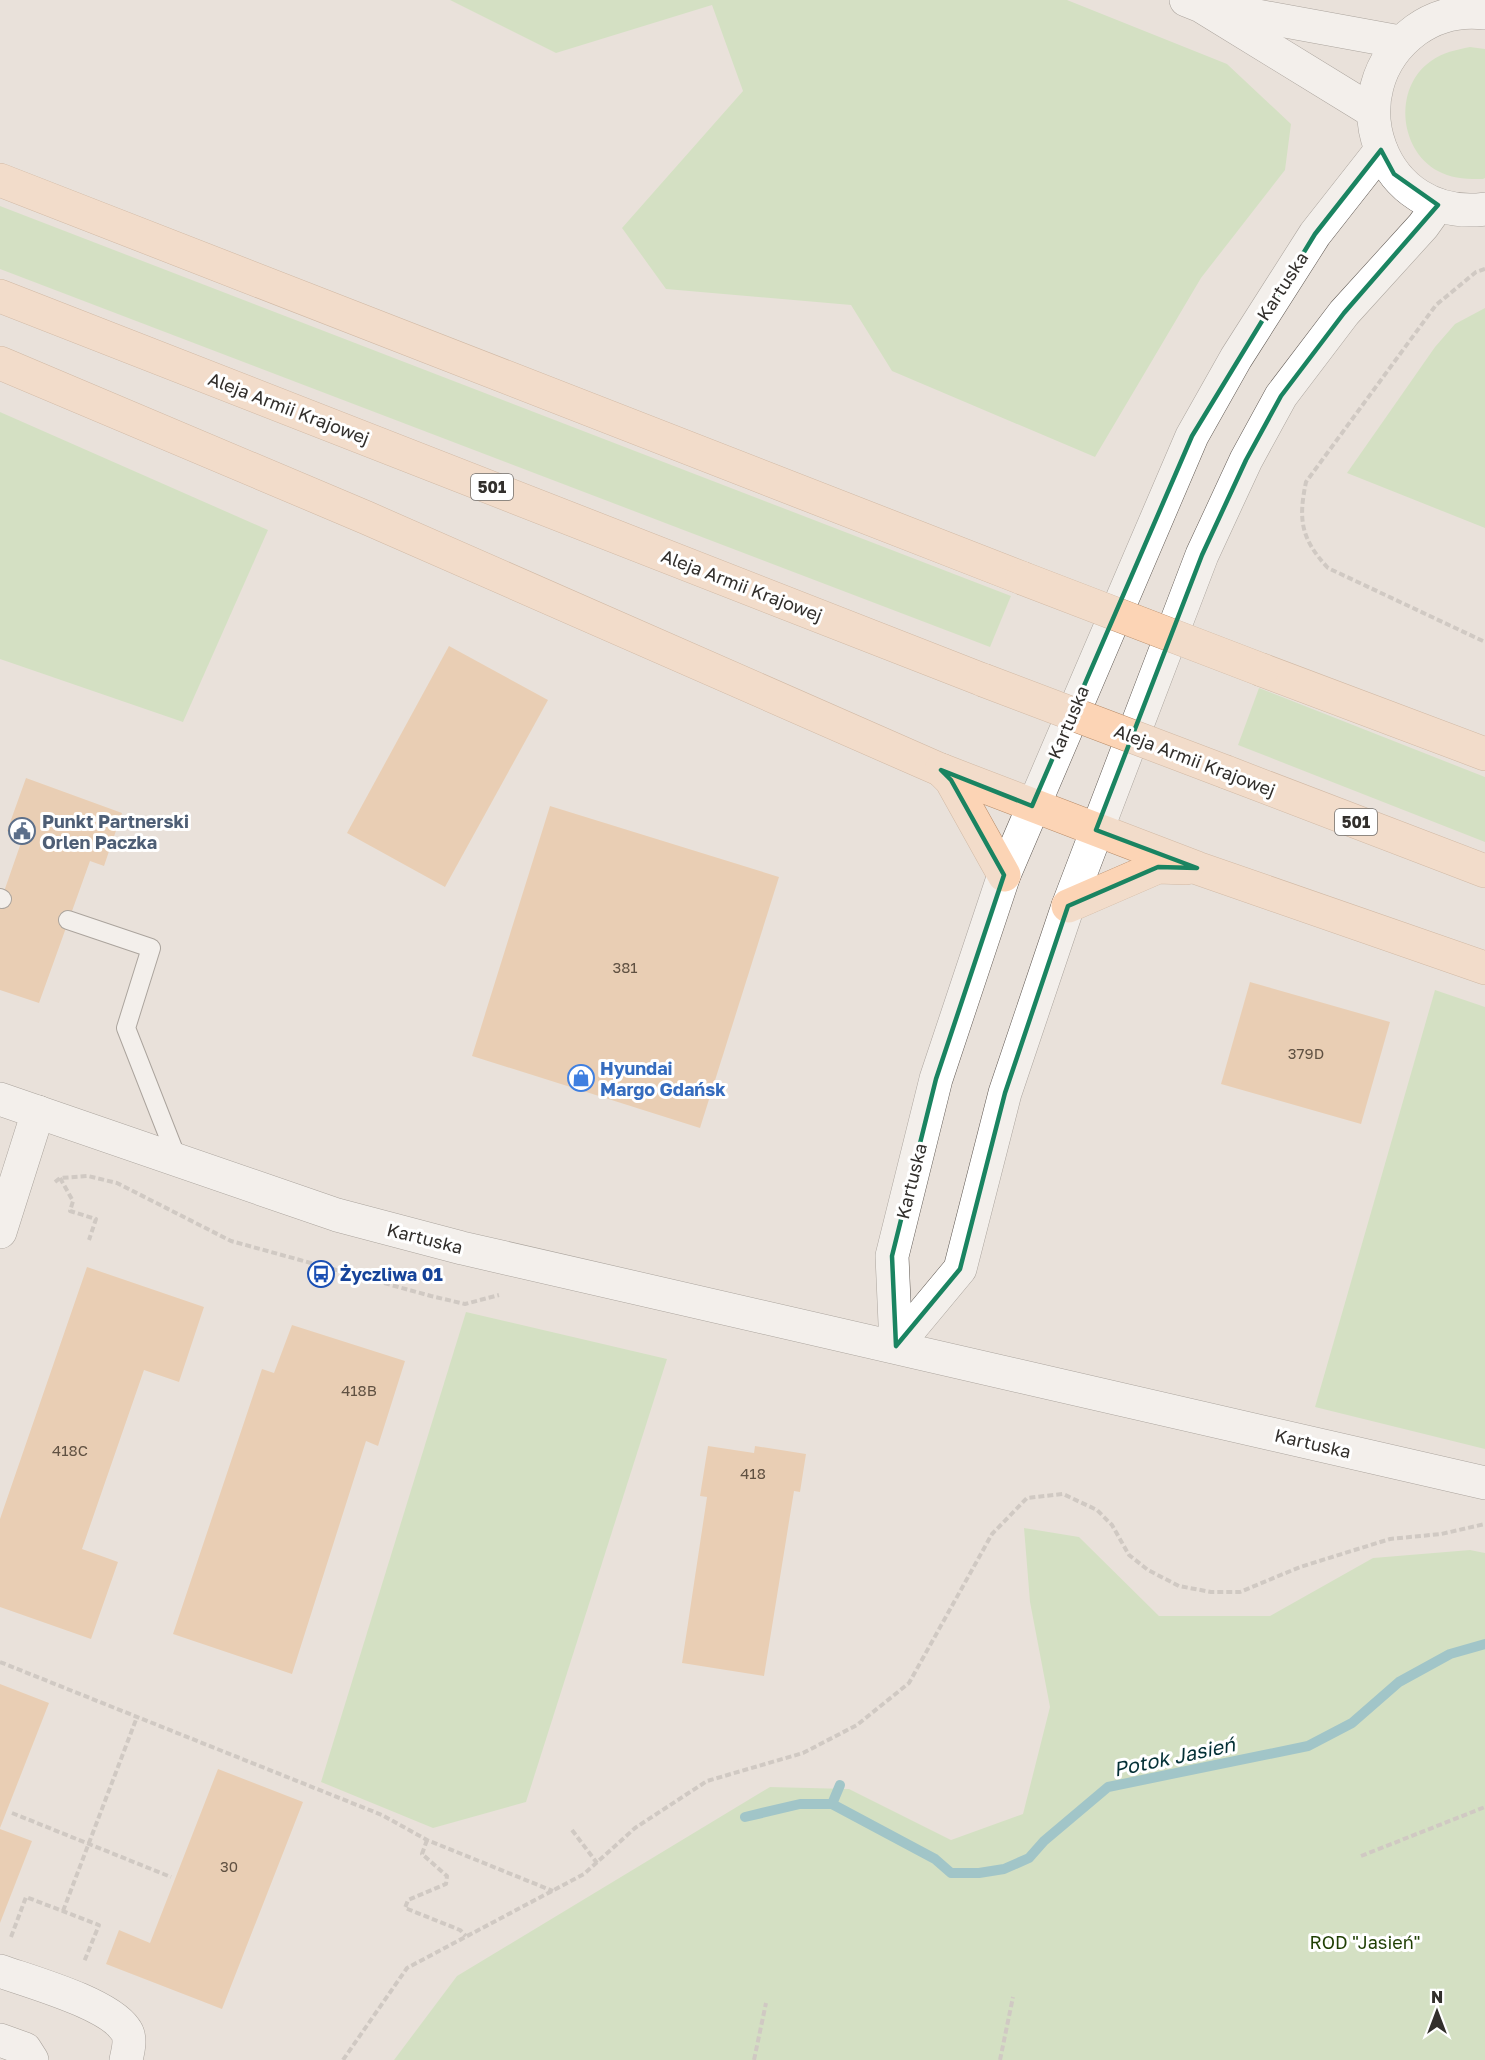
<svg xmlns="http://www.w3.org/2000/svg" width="1485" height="2060" viewBox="0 0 1485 2060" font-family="'Golos Text',sans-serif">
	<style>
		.green { fill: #bbdea7 }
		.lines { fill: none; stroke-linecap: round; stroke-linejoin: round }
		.stream { stroke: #4ba3b1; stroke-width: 10 }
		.building { fill: #e8b786 }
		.service-casing { stroke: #605953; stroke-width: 20 }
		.minor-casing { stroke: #605953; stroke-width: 34 }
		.tertiary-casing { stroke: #605953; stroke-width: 34 }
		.primary-casing { stroke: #b48865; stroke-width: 34 }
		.path { stroke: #b2aba6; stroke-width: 4; stroke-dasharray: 6 3; stroke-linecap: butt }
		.service { stroke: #fff; stroke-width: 18 }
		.minor { stroke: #fff; stroke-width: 33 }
		.tertiary { stroke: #fff; stroke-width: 33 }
		.primary { stroke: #fcd4b5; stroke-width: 33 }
		.primary-bridge-casing { stroke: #b48865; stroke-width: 34; stroke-linecap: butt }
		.primary-bridge { stroke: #fcd4b5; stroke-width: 33 }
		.marked { fill: none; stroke: #1a8461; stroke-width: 4.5; stroke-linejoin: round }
		.labels { text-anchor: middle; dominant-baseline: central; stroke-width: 6; stroke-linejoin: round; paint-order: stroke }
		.number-label { font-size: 15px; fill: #605142 }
		.shield { fill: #fff; stroke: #706d6b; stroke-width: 1.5 }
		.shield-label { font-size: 16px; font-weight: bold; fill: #322f2c }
		.street-label { font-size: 18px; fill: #322f2c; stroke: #fff }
		.service-label { font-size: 18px; font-weight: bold; fill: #4e5e75; stroke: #fff; text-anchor: start }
		.shop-label { font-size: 18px; font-weight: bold; fill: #366cbe; stroke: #fff; text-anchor: start }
		.transit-label { font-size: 18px; font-weight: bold; fill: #164399; stroke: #fff; text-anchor: start }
		.park-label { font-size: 18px; fill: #1f3f03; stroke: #fff }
		.water-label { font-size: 20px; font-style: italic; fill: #043036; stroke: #fff }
	</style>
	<rect width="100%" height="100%" fill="#e9e1da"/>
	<!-- green -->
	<g class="green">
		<path d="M 450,0 L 1067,0 L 1227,64 L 1291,124 L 1285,170 L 1201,278 L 1095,457 L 892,371 L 851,305 L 666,289 L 622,228 L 743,91 L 712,5 L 556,53 Z"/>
		<path d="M 1470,47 L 1485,49 L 1485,178 L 1483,179 C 1468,179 1455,179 1442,173 C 1399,154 1392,88 1431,61 C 1443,52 1456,50 1470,47 Z"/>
		<path d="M 0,206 L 1011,596 L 990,647 L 0,269 Z"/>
		<path d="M 1485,308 L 1485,528 L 1347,473 L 1435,347 L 1455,324 Z"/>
		<path d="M 0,412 L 268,530 L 183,722 L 0,659 Z"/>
		<path d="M 1259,688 L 1485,777 L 1485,842 L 1238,745 Z"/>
		<path d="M 1435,990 L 1485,1007 L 1485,1449 L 1315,1407 Z"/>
		<path d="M 466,1312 L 667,1359 L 526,1802 L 433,1828 L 321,1782 Z"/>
		<path d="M 1024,1528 L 1079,1537 L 1159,1616 L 1270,1616 L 1373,1558 L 1470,1550 L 1485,1553 L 1485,2060 L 394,2060 L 457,1976 L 770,1787 L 849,1789 L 951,1840 L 1023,1814 L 1050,1707 L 1030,1602 Z"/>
	</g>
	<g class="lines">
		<!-- stream -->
		<g class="stream">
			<path d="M 832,1804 L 840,1785"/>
			<path d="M 745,1817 L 800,1804 L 832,1804 L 935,1859 L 951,1873 L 979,1873 L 1004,1869 L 1029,1858 L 1044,1841 L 1108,1787 L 1308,1746 L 1352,1723 L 1399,1682 L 1450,1654 L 1485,1644"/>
		</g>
	</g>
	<!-- building -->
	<g class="building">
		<path d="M 449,646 L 548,700 L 445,887 L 347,833 Z"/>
		<path d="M 26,778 L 122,813 L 104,866 L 90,861 L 39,1003 L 0,990 L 0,903 L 23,837 L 7,831 Z"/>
		<path d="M 550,806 L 779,877 L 700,1128 L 472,1056 Z"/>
		<path d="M 1250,982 L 1390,1022 L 1361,1124 L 1221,1084 Z"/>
		<path d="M 87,1267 L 204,1307 L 179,1382 L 144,1370 L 82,1549 L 118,1562 L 91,1639 L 0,1607 L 0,1519 Z"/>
		<path d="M 292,1325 L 405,1361 L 378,1446 L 366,1441 L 292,1674 L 173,1634 L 262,1369 L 274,1373 Z"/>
		<path d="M 708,1446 L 754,1453 L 755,1446 L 806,1454 L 800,1492 L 794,1491 L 764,1676 L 682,1663 L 707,1497 L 700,1496 Z"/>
		<path d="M 0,1684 L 49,1703 L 0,1828 Z"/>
		<path d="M 218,1769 L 303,1802 L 222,2009 L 106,1964 L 119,1930 L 150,1943 Z"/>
		<path d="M 0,1829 L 32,1841 L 0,1923 Z"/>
	</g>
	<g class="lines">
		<defs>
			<g id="service">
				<path d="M 0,898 L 2,899"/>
				<path d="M 68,920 L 151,948 L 126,1028 L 178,1161"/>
			</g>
			<g id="minor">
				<path d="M 0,1232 L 38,1112"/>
				<path d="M 0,1971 C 31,1982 107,2003 125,2029 C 132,2037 128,2051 126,2060"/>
				<path d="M 0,2040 L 25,2049 L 32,2060"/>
			</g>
			<g id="tertiary">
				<path d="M 1186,0 L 1201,6 L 1372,111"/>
				<path d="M 1219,9 L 1400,42"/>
				<path d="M 1485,13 C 1460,10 1437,15 1416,30 C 1333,91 1381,223 1485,209"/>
				<path d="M 0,1099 L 337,1215 L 462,1248 L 1485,1483"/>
				<path d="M 896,1346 L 892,1256 L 936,1079 L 1004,875 L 1192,436 L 1236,358 L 1315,234 L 1381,150"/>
				<path d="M 896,1346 L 960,1269 L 1005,1093 L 1068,906 L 1202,555 L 1246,460 L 1281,396 L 1344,313 L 1423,226 L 1438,205"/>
			</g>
			<g id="primary">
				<path d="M 0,180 L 1022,578"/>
				<path d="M 0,296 L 983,680"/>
				<path d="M 0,363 L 367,518 L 941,770 L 1197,868 L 1485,968"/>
				<path d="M 1262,670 L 1485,754"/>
				<path d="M 941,770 L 951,780 L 1004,875"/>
				<path d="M 1226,772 L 1485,871"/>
				<path d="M 1068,906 L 1158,867 L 1186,868"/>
			</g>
		</defs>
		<!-- service casing -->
		<use href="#service" class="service-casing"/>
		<!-- minor casing -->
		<use href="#minor" class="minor-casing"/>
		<!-- tertiary casing -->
		<use href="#tertiary" class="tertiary-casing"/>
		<!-- primary casing -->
		<use href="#primary" class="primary-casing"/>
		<!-- path -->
		<g class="path">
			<path d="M 1485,269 L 1476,272 L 1436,305 L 1306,482 C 1298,520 1301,539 1328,568 L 1485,642"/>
			<path d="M 60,1178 L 73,1201 L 70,1211 L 96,1219 L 89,1240"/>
			<path d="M 55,1182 L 60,1178 L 88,1176 L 117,1183 L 231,1241 L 431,1296 L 465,1304 L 499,1295"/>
			<path d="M 0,1662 L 382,1815 L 427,1840 L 553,1891"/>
			<path d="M 12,1813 L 171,1877"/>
			<path d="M 572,1830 L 597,1863"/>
			<path d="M 427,1840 L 422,1854 L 447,1876 L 446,1884 L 408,1900 L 405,1908 L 460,1930 L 466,1936"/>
			<path d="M 1361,1856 L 1485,1807"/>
			<path d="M 63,1911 L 137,1717"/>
			<path d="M 11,1937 L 26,1897 L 99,1925 L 84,1962"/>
			<path d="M 343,2060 L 407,1968 L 584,1874 L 635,1828 L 707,1781 L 803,1753 L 857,1725 L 909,1683 L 992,1534 L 1027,1498 L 1063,1494 L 1097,1510 L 1112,1525 L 1129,1555 L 1148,1570 L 1179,1586 L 1211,1592 L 1240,1592 L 1300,1567 L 1390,1539 L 1441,1534 L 1485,1524"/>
			<path d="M 754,2060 L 766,2003"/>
			<path d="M 1000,2060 L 1013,1997"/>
		</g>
		<!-- service -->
		<use href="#service" class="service"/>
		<!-- minor -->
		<use href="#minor" class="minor"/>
		<!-- tertiary -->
		<use href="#tertiary" class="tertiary"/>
		<!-- primary -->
		<use href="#primary" class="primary"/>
		<defs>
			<g id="primary-bridge">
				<path d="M 1022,578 L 1262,670"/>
				<path d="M 983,680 L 1226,772"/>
			</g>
		</defs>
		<!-- primary-bridge casing -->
		<use href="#primary-bridge" class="primary-bridge-casing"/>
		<!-- primary-bridge -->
		<use href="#primary-bridge" class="primary-bridge"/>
	</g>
	<!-- marked area -->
	<path d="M0 0H1485V2060H0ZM 1381,150 L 1394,174 L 1438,205 L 1344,313 L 1281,396 L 1246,460 L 1202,555 L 1096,830 L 1197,868 L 1158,867 L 1068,906 L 1005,1093 L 960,1269 L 896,1346 L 892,1256 L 936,1079 L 1004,875 L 951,780 L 941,770 L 1032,806 L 1192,436 L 1315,234 Z" fill="#e9e1da" fill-opacity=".55" fill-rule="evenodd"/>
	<path class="marked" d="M 1381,150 L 1394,174 L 1438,205 L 1344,313 L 1281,396 L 1246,460 L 1202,555 L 1096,830 L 1197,868 L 1158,867 L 1068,906 L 1005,1093 L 960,1269 L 896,1346 L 892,1256 L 936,1079 L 1004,875 L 951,780 L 941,770 L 1032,806 L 1192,436 L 1315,234 Z"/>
	<!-- icons -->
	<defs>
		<symbol id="civic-ring" viewBox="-11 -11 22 22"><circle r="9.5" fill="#fff" stroke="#5c6f8a" stroke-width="1.5"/><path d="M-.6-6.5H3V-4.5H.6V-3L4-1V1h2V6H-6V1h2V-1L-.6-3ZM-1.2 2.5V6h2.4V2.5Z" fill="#5c6f8a"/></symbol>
		<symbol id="shop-ring" viewBox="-11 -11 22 22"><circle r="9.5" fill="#fff" stroke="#3f7fe0" stroke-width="1.5"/><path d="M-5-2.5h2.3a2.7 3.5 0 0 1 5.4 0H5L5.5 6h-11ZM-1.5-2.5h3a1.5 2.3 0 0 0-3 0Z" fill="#3f7fe0"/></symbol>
		<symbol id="bus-ring" viewBox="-11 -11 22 22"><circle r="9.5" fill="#fff" stroke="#1a4fb4" stroke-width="1.5"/><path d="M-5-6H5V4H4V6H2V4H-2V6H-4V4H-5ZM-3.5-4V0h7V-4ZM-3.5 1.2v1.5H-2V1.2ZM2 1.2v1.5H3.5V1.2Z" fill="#1a4fb4"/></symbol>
	</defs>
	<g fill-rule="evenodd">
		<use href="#civic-ring" x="7" y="816" width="30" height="30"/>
		<use href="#shop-ring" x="566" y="1063" width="30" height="30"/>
		<use href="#bus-ring" x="306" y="1259" width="30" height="30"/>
	</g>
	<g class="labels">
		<!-- number labels -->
		<g class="number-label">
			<text x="625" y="967">381</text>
			<text x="1306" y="1053">379D</text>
			<text x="359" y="1390">418B</text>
			<text x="70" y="1450">418C</text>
			<text x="753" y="1473">418</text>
			<text x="229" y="1866">30</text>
		</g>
		<!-- shield labels -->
		<g class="shield">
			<rect x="471" y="474" width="42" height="26" rx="4.5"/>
			<rect x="1335" y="809" width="42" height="26" rx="4.5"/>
		</g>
		<g class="shield-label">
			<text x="492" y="487">501</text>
			<text x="1356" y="822">501</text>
		</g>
		<!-- street labels -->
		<g class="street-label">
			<text transform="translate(1282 286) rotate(-57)">Kartuska</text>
			<text transform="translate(289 408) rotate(21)">Aleja Armii Krajowej</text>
			<text transform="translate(742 585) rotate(21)">Aleja Armii Krajowej</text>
			<text transform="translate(1068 722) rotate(-67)">Kartuska</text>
			<text transform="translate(1195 760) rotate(21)">Aleja Armii Krajowej</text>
			<text transform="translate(911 1181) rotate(-76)">Kartuska</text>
			<text transform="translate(425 1238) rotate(14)">Kartuska</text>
			<text transform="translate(1313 1443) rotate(13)">Kartuska</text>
		</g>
		<!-- service labels -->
		<g class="service-label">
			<text x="42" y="821">Punkt Partnerski<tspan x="42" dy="21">Orlen Paczka</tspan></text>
		</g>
		<!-- shop labels -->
		<g class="shop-label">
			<text x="600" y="1068">Hyundai<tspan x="600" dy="21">Margo Gdańsk</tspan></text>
		</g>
		<!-- transit labels -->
		<g class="transit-label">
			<text x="340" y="1274">Życzliwa 01</text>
		</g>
		<!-- park labels -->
		<g class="park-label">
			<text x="1365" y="1942">ROD "Jasień"</text>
		</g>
		<!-- water labels -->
		<g class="water-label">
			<text transform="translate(1174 1756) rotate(-12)">Potok Jasień</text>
		</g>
	</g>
	<!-- north arrow -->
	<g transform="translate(1437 2012)" stroke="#ffffff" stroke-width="4.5" paint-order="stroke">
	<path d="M0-4.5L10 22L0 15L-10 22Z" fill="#322f2c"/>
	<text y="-9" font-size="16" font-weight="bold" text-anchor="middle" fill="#322f2c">N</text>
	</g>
</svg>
